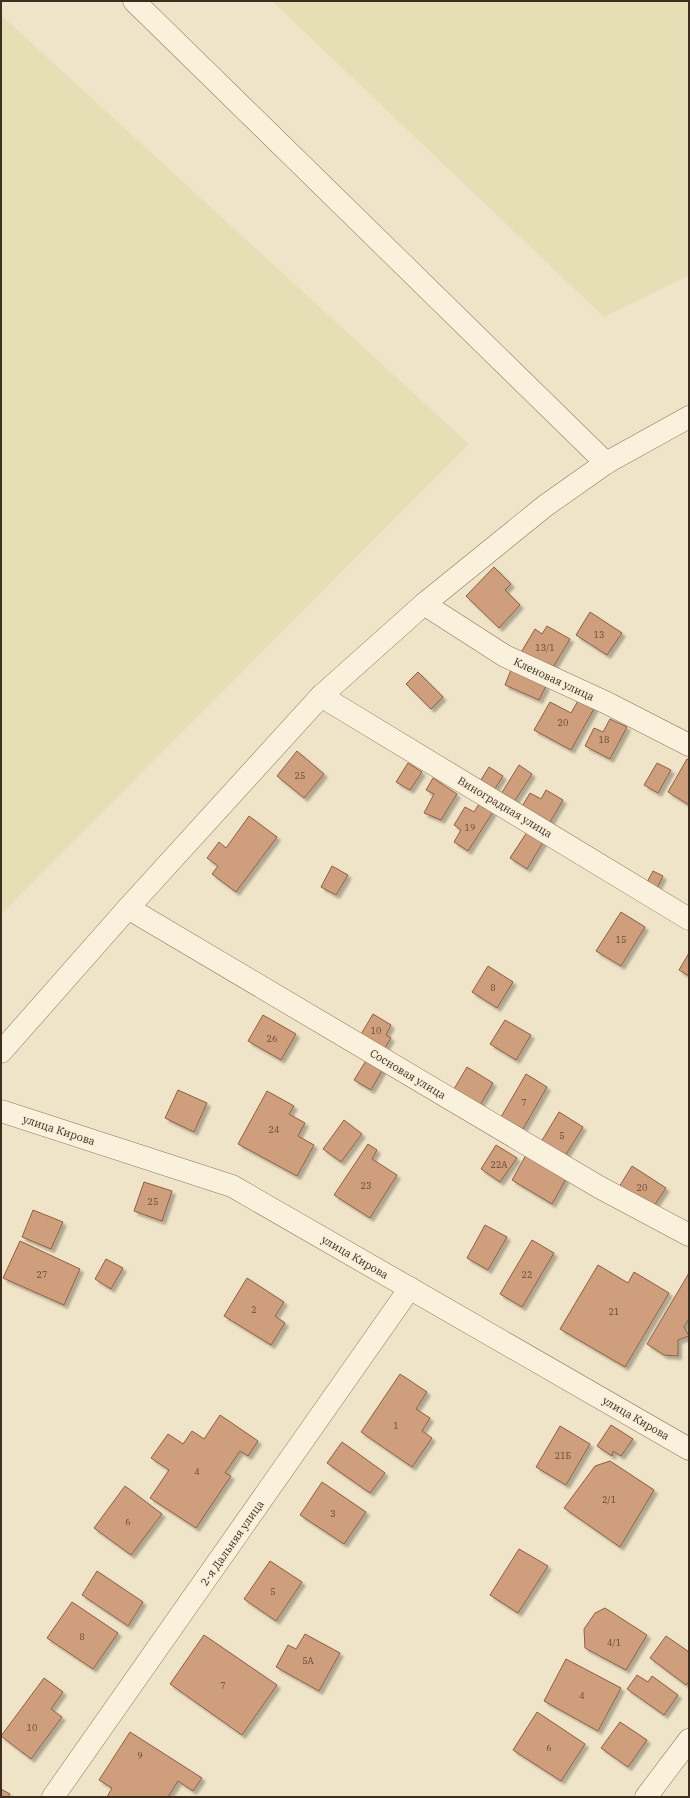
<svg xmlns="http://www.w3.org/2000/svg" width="690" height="1798" viewBox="0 0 690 1798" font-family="'IBM Plex Serif',serif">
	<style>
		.farmland { fill: #e6deb5 }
		.building { fill: #cf9f7d; stroke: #8d5f41; filter: url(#shadow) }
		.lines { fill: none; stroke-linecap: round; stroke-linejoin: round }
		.minor-casing { stroke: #8d765c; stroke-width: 23 }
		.minor { stroke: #faf1dc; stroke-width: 22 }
		.labels { text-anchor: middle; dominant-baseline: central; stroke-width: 3; stroke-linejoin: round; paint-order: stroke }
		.number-label { font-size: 9px; fill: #624a37 }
		.street-label { font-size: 11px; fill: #3d2e20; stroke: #f7eed8 }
	</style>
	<defs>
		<filter id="shadow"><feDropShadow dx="3.5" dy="3.5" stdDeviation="1" flood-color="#0004"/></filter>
	</defs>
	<rect width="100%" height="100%" fill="#f0e4c8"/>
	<!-- farmland -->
	<g class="farmland">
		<path d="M 272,1 L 689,1 L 689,275 L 604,317 Z"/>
		<path d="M 1,15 L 469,444 L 1,914 Z"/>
	</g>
	<!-- building -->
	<g class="building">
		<path d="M 494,567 L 511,584 L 505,590 L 520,605 L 499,628 L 466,596 Z"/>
		<path d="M 590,612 L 622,633 L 607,655 L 576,635 Z"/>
		<path d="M 547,626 L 570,639 L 550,672 L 520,654 L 535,629 L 542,634 Z"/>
		<path d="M 511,670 L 546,686 L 539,700 L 505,685 Z"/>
		<path d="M 418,672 L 443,697 L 431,709 L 406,684 Z"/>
		<path d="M 579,699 L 595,707 L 571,750 L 534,730 L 550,702 L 571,713 Z"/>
		<path d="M 610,719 L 627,727 L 610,759 L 585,746 L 594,728 L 603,732 Z"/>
		<path d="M 297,751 L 324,774 L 304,798 L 277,776 Z"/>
		<path d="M 687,759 L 689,760 L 689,805 L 668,792 Z"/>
		<path d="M 408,763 L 422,772 L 410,790 L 396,782 Z"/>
		<path d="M 657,763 L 671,770 L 658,793 L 644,785 Z"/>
		<path d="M 519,765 L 532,774 L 514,802 L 501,794 Z"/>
		<path d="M 489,767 L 503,776 L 493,792 L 479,783 Z"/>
		<path d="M 433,778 L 457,794 L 441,820 L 424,813 L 434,794 L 426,790 Z"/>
		<path d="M 546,790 L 563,800 L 549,824 L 521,808 L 530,793 L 541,799 Z"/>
		<path d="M 479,804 L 493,812 L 468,851 L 454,842 L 461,830 L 454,825 L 465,807 L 474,812 Z"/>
		<path d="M 249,816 L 277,837 L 236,892 L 212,874 L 218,866 L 207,858 L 219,842 L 226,848 Z"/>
		<path d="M 529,829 L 545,839 L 527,869 L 510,858 Z"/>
		<path d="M 332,866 L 348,875 L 336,895 L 321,887 Z"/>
		<path d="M 653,871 L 663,876 L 656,890 L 646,884 Z"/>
		<path d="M 621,912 L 645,927 L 621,966 L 596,951 Z"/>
		<path d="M 689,953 L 689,976 L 679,970 Z"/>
		<path d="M 488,966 L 513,982 L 497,1008 L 472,992 Z"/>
		<path d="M 373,1014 L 391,1025 L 386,1035 L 391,1038 L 383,1051 L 360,1036 Z"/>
		<path d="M 263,1015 L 296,1034 L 281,1060 L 248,1041 Z"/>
		<path d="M 505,1020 L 531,1035 L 516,1060 L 490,1044 Z"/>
		<path d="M 367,1059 L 383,1069 L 371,1090 L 354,1080 Z"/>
		<path d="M 467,1067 L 493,1083 L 480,1105 L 454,1089 Z"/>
		<path d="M 526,1074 L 547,1087 L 523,1129 L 501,1117 Z"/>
		<path d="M 178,1090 L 207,1103 L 194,1132 L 165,1118 Z"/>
		<path d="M 267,1091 L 294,1106 L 289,1114 L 305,1123 L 298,1136 L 314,1145 L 297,1176 L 238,1144 Z"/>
		<path d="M 559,1112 L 583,1127 L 565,1156 L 541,1142 Z"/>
		<path d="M 344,1120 L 362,1134 L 341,1162 L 323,1149 Z"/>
		<path d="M 368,1144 L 377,1150 L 372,1159 L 397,1175 L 370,1218 L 334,1195 Z"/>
		<path d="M 496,1145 L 517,1158 L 500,1182 L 481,1169 Z"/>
		<path d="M 526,1155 L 566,1179 L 552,1204 L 512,1180 Z"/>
		<path d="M 632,1166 L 666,1188 L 652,1209 L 619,1187 Z"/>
		<path d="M 144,1182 L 172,1191 L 162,1221 L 134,1211 Z"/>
		<path d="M 33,1210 L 63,1222 L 51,1249 L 22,1237 Z"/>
		<path d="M 485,1225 L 507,1237 L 488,1270 L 467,1258 Z"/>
		<path d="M 532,1240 L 554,1253 L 522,1307 L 500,1294 Z"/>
		<path d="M 20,1241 L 80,1269 L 64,1305 L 3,1278 Z"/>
		<path d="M 106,1259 L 123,1268 L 111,1289 L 95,1279 Z"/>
		<path d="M 598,1265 L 628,1283 L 634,1272 L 669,1293 L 625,1367 L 560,1329 Z"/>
		<path d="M 689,1273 L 689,1319 L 684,1327 L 689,1336 L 678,1340 L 678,1356 L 664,1355 L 647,1344 Z"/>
		<path d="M 247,1278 L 284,1302 L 275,1316 L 285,1323 L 271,1345 L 224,1316 Z"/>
		<path d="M 400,1374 L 427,1392 L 416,1409 L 430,1418 L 422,1431 L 432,1438 L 412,1467 L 361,1432 Z"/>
		<path d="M 220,1415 L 258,1441 L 248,1456 L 240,1451 L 225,1473 L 231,1476 L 196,1528 L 150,1498 L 169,1470 L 151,1458 L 168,1434 L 183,1444 L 192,1431 L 204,1439 Z"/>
		<path d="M 611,1425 L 633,1439 L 621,1456 L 613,1451 L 612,1456 L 597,1446 Z"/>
		<path d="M 560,1426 L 590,1444 L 566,1485 L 536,1467 Z"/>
		<path d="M 342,1442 L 385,1473 L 370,1493 L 327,1463 Z"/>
		<path d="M 610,1461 L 654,1490 L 620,1547 L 564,1508 L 595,1466 Z"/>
		<path d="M 322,1482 L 366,1512 L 344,1544 L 300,1515 Z"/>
		<path d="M 125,1486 L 162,1514 L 131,1555 L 94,1528 Z"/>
		<path d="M 519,1549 L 548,1566 L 518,1613 L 490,1595 Z"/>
		<path d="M 270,1561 L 302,1582 L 276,1621 L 244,1599 Z"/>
		<path d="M 97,1571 L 143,1602 L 128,1626 L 82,1595 Z"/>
		<path d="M 72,1602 L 118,1633 L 93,1669 L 47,1638 Z"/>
		<path d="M 605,1608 L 647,1635 L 626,1670 L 585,1648 L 584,1629 L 595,1613 Z"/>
		<path d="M 305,1634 L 340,1653 L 319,1691 L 276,1667 L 288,1645 L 296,1649 Z"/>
		<path d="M 204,1635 L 277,1685 L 242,1735 L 170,1684 Z"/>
		<path d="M 666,1636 L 689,1652 L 689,1681 L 686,1685 L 650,1658 Z"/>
		<path d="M 566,1659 L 621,1688 L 598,1731 L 544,1701 Z"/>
		<path d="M 637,1675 L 648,1682 L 652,1676 L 678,1695 L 664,1715 L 627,1689 Z"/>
		<path d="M 44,1678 L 63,1692 L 51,1709 L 62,1717 L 31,1759 L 1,1736 Z"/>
		<path d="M 537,1712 L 585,1744 L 561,1781 L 513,1750 Z"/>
		<path d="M 620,1722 L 647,1740 L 628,1767 L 601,1748 Z"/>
		<path d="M 130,1732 L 202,1778 L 193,1791 L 178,1781 L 168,1797 L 107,1797 L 112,1788 L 99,1780 Z"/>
		<path d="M 1,1789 L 10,1794 L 8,1797 L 1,1797 Z"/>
	</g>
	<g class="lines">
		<defs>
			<g id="minor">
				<path d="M 134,1 L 606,463"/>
				<path d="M 424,604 L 505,656 L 607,703 L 689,745"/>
				<path d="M 321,696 L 689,919"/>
				<path d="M 128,908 L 599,1187 L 689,1235"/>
				<path d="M 1,1052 L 128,908 L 321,696 L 424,604 L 545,506 L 606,463 L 689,417"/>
				<path d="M 1,1111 L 232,1186 L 689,1449"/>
				<path d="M 53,1797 L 410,1288"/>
				<path d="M 646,1797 L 689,1740"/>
			</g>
		</defs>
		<!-- minor casing -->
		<use href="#minor" class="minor-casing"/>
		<!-- minor -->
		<use href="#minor" class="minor"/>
	</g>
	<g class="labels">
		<!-- number labels -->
		<g class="number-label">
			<text x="599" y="634">13</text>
			<text x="545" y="647">13/1</text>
			<text x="563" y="722">20</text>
			<text x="604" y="739">18</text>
			<text x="300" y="775">25</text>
			<text x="470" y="827">19</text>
			<text x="621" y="939">15</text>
			<text x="493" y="987">8</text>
			<text x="376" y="1030">10</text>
			<text x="272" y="1038">26</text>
			<text x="524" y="1102">7</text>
			<text x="274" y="1129">24</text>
			<text x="562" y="1135">5</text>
			<text x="499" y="1164">22А</text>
			<text x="366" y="1185">23</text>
			<text x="642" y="1187">20</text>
			<text x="153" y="1201">25</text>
			<text x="42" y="1274">27</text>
			<text x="527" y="1274">22</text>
			<text x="254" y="1309">2</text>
			<text x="614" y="1311">21</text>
			<text x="396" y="1425">1</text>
			<text x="563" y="1455">21Б</text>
			<text x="197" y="1471">4</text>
			<text x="609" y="1499">2/1</text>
			<text x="333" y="1513">3</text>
			<text x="128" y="1521">6</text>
			<text x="273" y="1591">5</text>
			<text x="82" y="1636">8</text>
			<text x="614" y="1642">4/1</text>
			<text x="308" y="1660">5А</text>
			<text x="223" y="1685">7</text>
			<text x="582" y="1695">4</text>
			<text x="32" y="1727">10</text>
			<text x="549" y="1747">6</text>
			<text x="140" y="1755">9</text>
		</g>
		<!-- street labels -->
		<g class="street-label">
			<text transform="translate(554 679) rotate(25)">Кленовая улица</text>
			<text transform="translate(505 807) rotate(31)">Виноградная улица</text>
			<text transform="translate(408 1074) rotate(31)">Сосновая улица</text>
			<text transform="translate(59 1130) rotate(18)">улица Кирова</text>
			<text transform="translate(355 1257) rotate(30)">улица Кирова</text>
			<text transform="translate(636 1418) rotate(30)">улица Кирова</text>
			<text transform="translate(232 1543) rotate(-55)">2-я Дальняя улица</text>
		</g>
	</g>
	<!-- border -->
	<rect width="690" height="1798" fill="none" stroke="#3d2e20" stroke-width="4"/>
</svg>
